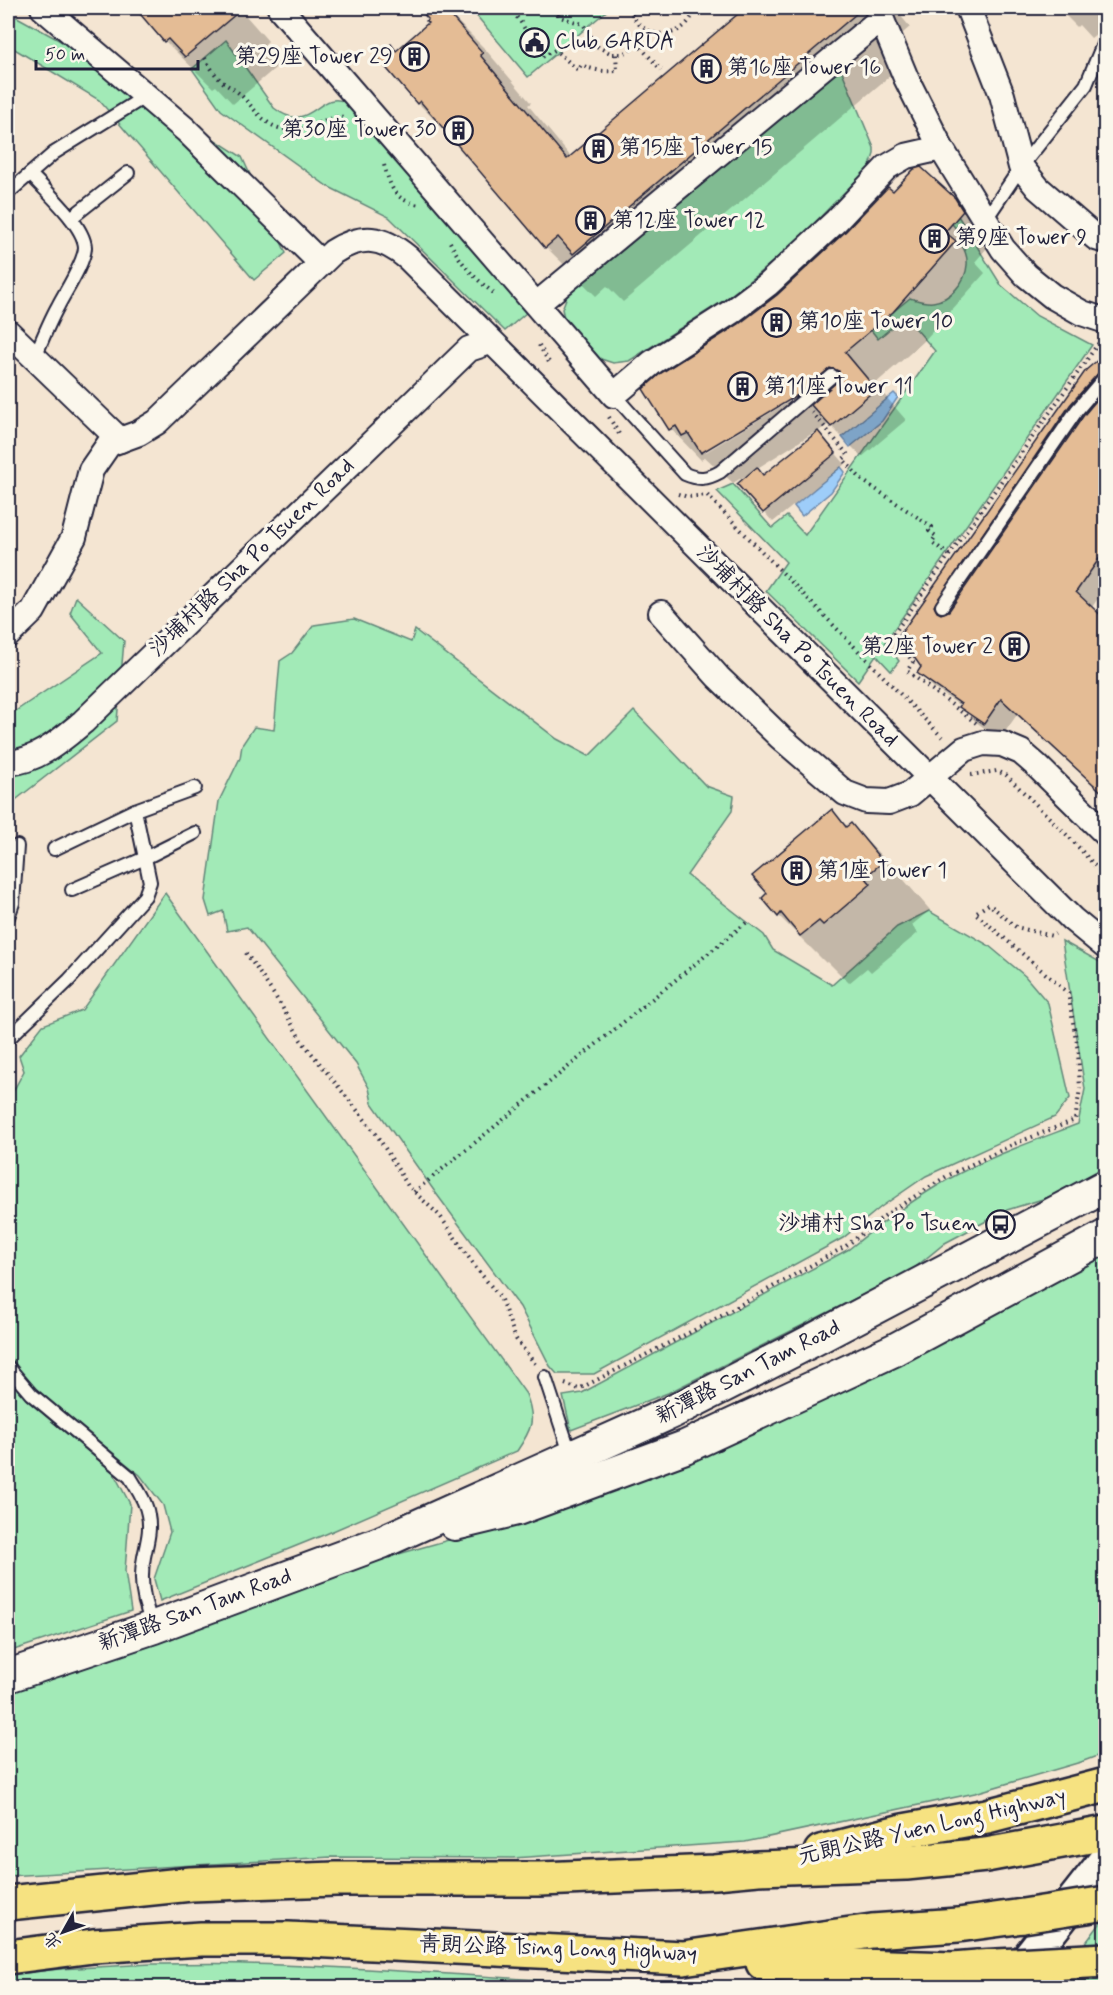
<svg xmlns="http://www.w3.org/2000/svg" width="1113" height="1995" viewBox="0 0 1113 1995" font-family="Mynerve,'LXGW WenKai TC',sans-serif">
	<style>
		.green { fill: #a2eab7; stroke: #628679; stroke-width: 1.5 }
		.water { fill: #9ecdf9; stroke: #6c89ad; stroke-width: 1.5 }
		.shadow { fill: #0003; fill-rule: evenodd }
		.building { fill: #e4bc95; stroke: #22223b; stroke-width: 1.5 }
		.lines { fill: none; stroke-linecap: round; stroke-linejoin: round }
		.service-casing { stroke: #22223b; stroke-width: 16 }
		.minor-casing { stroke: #22223b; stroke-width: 28 }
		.tertiary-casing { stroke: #22223b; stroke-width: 36 }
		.secondary-casing { stroke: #22223b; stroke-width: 38 }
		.motorway-casing { stroke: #22223b; stroke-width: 38 }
		.path { stroke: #22223b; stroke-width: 4; stroke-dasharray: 1.5 4.5; stroke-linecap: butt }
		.service { stroke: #fbf7ec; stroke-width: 12 }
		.minor { stroke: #fbf7ec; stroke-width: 24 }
		.tertiary { stroke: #fbf7ec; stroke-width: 32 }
		.secondary { stroke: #fbf7ec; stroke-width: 33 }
		.motorway { stroke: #f6e281; stroke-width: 33 }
		.motorway-bridge-casing { stroke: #22223b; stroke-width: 38; stroke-linecap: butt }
		.motorway-bridge { stroke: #f6e281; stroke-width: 33 }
		.labels { text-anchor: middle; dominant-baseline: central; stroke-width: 6; stroke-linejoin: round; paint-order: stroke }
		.poi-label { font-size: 22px; fill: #22223b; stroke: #fbf7ec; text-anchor: start }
		.street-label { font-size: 22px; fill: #22223b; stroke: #fbf7ec }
	</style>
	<rect width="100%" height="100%" fill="#f4e5d2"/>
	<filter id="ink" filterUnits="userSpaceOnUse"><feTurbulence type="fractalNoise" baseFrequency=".0167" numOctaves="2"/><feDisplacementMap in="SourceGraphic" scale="12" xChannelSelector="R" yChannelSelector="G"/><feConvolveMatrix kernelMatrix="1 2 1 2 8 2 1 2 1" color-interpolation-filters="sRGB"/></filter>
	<g filter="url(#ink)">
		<!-- green -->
		<g class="green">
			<path d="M 470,8 L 610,8 L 528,77 Z"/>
			<path d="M 8,12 L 66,44 L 242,157 L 286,253 L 254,280 L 99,100 L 8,45 Z"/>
			<path d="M 226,40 L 274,108 C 311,137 319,87 347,103 L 526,313 L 505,331 L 389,217 L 327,186 L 221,110 L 192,69 Z"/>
			<path d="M 841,69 L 874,148 L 874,154 L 870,166 L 794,244 L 759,273 L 723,301 L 629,361 L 613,363 L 598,358 L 565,322 L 562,309 L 567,296 Z"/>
			<path d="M 955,211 L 1001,285 L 1037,316 L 1092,345 L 885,642 L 899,661 L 891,671 L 876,655 L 858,681 L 766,591 L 786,562 L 717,491 L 733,484 L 772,528 L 787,516 L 805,535 L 935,351 L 905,316 L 878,339 L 871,330 L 910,298 C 917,300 925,303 933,302 C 950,300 966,282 967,265 C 968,256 964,249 960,242 L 963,237 L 948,219 Z"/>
			<path d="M 76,597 L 124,641 L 117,721 L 13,802 L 8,800 L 8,711 L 14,712 L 102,653 L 70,613 Z"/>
			<path d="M 354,619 L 411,642 L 415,630 L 557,739 L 589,756 L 634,711 L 706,786 L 734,796 L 732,811 L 687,875 L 764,935 L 773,950 L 832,985 L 897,927 L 929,911 L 988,945 L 1025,976 L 1048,1003 L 1070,1098 L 1055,1117 L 926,1176 L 881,1207 L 843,1238 L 594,1374 L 557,1374 L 550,1366 L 520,1307 L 435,1192 L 372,1103 L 369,1088 L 356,1064 L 247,927 L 227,931 L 223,911 L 210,916 L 205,900 L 219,801 L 240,758 L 242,745 L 254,727 L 274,730 L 280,661 L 292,653 L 314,625 Z"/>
			<path d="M 165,893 L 526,1394 C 536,1420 532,1429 517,1451 L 326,1534 L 160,1601 L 154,1579 L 170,1532 L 163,1505 L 140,1475 L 34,1389 L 8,1354 L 8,1101 L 24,1071 L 19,1056 L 43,1025 L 82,1010 Z"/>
			<path d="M 1062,941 L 1100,962 L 1106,968 L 1105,1167 L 1059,1194 L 1007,1210 L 945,1243 L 912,1270 L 668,1393 L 571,1430 L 563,1396 L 582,1393 L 849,1249 C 880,1224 912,1200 947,1180 C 988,1157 1034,1141 1078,1124 L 1085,1089 Z"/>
			<path d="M 1105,1252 L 1105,1753 L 1081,1762 L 975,1793 L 745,1842 L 513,1858 L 331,1857 L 8,1876 L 8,1692 L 388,1557 L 523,1519 Z"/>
			<path d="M 8,1379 L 27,1400 L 113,1472 L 130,1504 L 125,1571 L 131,1611 L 8,1652 Z"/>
			<path d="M 1105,1917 L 1105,1977 L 1097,1987 L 1052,1988 Z"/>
			<path d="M 151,1964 C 182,1964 214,1963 246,1964 C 385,1967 524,1981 663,1987 L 8,1987 L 8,1975 L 59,1969 Z"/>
		</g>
		<!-- water -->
		<g class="water">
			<path d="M 894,393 L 898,397 L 882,421 L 850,447 L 842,437 Z"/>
			<path d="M 841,467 L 845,472 L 831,492 L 802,516 L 794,506 Z"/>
		</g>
		<!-- shadow -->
		<g class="shadow">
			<path d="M 137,8 L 239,8 L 268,41 L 264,45 L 280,64 L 233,104 L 216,86 L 213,88 L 165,41 Z"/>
			<path d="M 343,8 L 354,8 L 348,12 Z"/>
			<path d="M 426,8 L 444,8 L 485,49 L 531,103 L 528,105 L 571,157 L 747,8 L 777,8 L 801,32 L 802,12 L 798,8 L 894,8 L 910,27 L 890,44 L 905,63 L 623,302 L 607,286 L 596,296 L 546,247 L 457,142 L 418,103 L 397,52 L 430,23 L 430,19 L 423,10 Z"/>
			<path d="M 1058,8 L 1106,8 L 1106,26 L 1091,38 L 1079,25 L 1077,27 Z"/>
			<path d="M 893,193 L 954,199 L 985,230 L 992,242 L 975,262 L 985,273 L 923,342 L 875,384 L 906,420 L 862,457 L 829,424 L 817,432 L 845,464 L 773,522 L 764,512 L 753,471 L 733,483 L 705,457 L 701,460 L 671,429 L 645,389 L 740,325 L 778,297 ZM 803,389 L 805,392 L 706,452 L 704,450 ZM 813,433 L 815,435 L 764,477 L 756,469 Z"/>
			<path d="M 1106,359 L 1106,587 L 1000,739 L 976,722 L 962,707 L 934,688 L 919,673 L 923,667 L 901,636 L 1088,371 Z"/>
			<path d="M 831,811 L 848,827 L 851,825 L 898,873 L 930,910 L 912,925 L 918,933 L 871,972 L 867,968 L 849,983 L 828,962 L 826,963 L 779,916 Z"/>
		</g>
		<!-- building -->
		<g class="building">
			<path d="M 135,8 L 243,8 L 185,57 L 168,39 L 164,42 Z"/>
			<path d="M 418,8 L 444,8 L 483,53 L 480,55 L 567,159 L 745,8 L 863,8 L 573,254 L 558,237 L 545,248 L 420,101 L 417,104 L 376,56 L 391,44 L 396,51 L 428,23 L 426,21 L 428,19 Z"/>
			<path d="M 921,167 L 955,198 L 963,211 L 945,232 L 956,241 L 893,312 L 845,352 L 876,389 L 831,427 L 811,405 L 840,379 L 839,371 L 830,368 L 798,395 L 701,453 L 688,433 L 682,436 L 676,426 L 669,430 L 643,389 L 661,373 L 739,324 L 777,295 L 846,231 L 888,187 L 893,191 L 914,169 Z"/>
			<path d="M 1106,353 L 1106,368 L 1100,371 L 1070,405 L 934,606 L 937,612 L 941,614 L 949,611 L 1084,415 L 1106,389 L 1106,549 L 1076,592 L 1106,620 L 1106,796 L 1001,699 L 984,724 L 959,707 L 961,704 L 917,673 L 921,667 L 899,636 L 1086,370 Z"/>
			<path d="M 818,431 L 836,453 L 763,513 L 737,484 L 757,467 L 763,475 Z"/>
			<path d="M 832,809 L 846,827 L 851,823 L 883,862 L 865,877 L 871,884 L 823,925 L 819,921 L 800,936 L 781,913 L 778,917 L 762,898 L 767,893 L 752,876 Z"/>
		</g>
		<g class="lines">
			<defs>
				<g id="service">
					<path d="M 30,174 C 45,190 84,225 85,247 C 85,262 65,292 58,306 C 49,322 42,340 35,357"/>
					<path d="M 8,193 L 54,153 L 146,96"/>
					<path d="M 71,218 L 128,173"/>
					<path d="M 986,219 L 1021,167 L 1086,85 L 1106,37"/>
					<path d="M 614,395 L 685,474 C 699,480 707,479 720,472 L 832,376"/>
					<path d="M 942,606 L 1077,410 L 1106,376"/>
					<path d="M 54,849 L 135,810 L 195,788"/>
					<path d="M 72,890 L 145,858 L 195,833"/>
					<path d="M 8,917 L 13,903 L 17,846"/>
					<path d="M 8,1039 L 69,980 L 145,896 L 150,882 L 135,810"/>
					<path d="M 8,1367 L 31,1394 L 130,1477 C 137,1489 146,1501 148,1515 C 151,1530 147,1542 144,1557 C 139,1581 143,1603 153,1625"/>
					<path d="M 545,1377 L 571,1456"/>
				</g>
				<g id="minor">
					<path d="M 43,8 L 186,130 L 321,263"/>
					<path d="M 280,8 L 614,395 L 653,362 L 731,312 L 768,284 L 836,221 L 887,167 L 906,156 L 941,148"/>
					<path d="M 877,8 L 906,78 L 941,148 L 1003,249 L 1026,275 L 1052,296 L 1082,313 L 1106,321"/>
					<path d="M 968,8 L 1002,95 L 1021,167 L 1038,188 L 1096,238 L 1106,241"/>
					<path d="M 537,304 L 881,19"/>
					<path d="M 8,332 L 120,440"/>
					<path d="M 661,613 L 718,677 L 780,737 L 845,793 L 866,801 L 889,802 L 910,794 L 964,749 L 983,743 L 1002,744 L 1021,752 L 1036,765 L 1106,834"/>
					<path d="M 8,635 L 33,611 L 74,537 L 91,470 L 109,444 L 139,433 L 157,422 L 333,252 C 362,234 382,236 408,258 L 1072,919 L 1106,947"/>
					<path d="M 8,763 C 38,761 61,740 83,722 L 469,349 L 490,342"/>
				</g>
				<g id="tertiary">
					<path d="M 455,1524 L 517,1509 L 685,1447 L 894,1350 L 1106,1236"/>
					<path d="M 8,1676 L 154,1627 L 382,1542 L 672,1412 L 798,1348 L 1106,1186"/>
				</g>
				<path id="secondary" d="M 1005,1988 L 1106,1860"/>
				<g id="motorway">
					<path d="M 821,1852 L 903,1831 L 987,1816 L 1106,1785"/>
					<path d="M 8,1903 L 191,1884 L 336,1879 L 540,1879 L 715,1872 L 758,1868 L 906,1863 L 986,1855 L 1106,1833"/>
					<path d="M 8,1957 L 93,1946 L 201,1939 L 288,1939 L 683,1958 L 872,1931 L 958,1925 L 1023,1916"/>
					<path d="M 763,1963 L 953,1969 L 978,1967"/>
				</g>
			</defs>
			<!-- service casing -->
			<use href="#service" class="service-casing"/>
			<!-- minor casing -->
			<use href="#minor" class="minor-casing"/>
			<!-- tertiary casing -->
			<use href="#tertiary" class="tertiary-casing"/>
			<!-- secondary casing -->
			<use href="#secondary" class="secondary-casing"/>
			<!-- motorway casing -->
			<use href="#motorway" class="motorway-casing"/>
			<!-- path -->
			<g class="path">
				<path d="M 509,8 L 520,21 L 542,57 L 555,50 L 578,70 L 581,65 C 593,70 604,72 617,71 L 616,54"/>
				<path d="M 556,8 L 560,17 L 583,24 L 598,47 L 612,54 L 621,54 L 629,51 L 636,45 L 645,29"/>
				<path d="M 630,8 C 639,42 686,43 695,8"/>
				<path d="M 637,43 L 661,70"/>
				<path d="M 205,58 C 210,67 216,77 225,84 C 230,87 235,90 240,94 C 260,114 268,134 301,129 C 317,127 327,115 345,117"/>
				<path d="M 384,165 C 391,187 393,200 420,205"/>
				<path d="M 450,242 C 461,264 475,279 495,294"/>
				<path d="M 539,345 L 550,364"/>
				<path d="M 812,412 L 848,455 L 843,459 L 862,480 L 932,527 L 929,531 L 936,536 L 932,542 L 949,555"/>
				<path d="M 609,417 L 619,434"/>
				<path d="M 678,494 L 688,497 L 707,495 L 942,737"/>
				<path d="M 1106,579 L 1101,586 L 1106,591"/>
				<path d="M 976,723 L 907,671 L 913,662 L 893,635 L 1100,341"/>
				<path d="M 971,775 L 997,771 L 1006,775 L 1070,838 L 1106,878"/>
				<path d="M 246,953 L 281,1005 L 301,1040 L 377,1135 L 408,1186 L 440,1216 L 476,1268 L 500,1297 L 516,1339 L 535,1364"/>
				<path d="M 414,1192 L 747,922"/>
				<path d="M 565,1384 L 579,1389 L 706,1324 L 846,1246 L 887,1214 L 947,1176 L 1014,1144 L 1075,1120 L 1080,1089 L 1078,1051 L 1068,993 L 975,913 L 989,904 L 1016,927 L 1052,936 L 1055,934"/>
			</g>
			<!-- service -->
			<use href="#service" class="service"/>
			<!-- minor -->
			<use href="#minor" class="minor"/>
			<!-- tertiary -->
			<use href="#tertiary" class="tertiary"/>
			<!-- secondary -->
			<use href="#secondary" class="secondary"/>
			<!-- motorway -->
			<use href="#motorway" class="motorway"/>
			<defs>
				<g id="motorway-bridge">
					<path d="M 1023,1916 L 1106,1903"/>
					<path d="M 978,1967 L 1106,1960"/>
				</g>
			</defs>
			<!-- motorway-bridge casing -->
			<use href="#motorway-bridge" class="motorway-bridge-casing"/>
			<!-- motorway-bridge -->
			<use href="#motorway-bridge" class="motorway-bridge"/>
		</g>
	</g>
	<!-- icons -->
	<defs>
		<symbol id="civic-ring" viewBox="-11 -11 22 22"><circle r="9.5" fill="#fbf7ec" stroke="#22223b" stroke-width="1.5"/><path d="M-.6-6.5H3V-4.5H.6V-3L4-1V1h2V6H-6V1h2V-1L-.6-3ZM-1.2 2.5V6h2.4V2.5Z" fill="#22223b"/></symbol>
		<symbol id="building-ring" viewBox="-11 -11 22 22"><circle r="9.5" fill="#fbf7ec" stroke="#22223b" stroke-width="1.5"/><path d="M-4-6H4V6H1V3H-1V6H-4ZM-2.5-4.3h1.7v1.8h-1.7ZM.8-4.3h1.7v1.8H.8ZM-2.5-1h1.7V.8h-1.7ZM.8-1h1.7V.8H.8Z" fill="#22223b"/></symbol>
		<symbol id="bus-ring" viewBox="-11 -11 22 22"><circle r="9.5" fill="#fbf7ec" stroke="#22223b" stroke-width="1.5"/><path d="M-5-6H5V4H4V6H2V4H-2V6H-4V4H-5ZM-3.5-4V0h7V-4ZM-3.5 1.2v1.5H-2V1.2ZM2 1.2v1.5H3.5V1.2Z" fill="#22223b"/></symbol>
	</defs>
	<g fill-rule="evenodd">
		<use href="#civic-ring" x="518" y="26" width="33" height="33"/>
		<use href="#building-ring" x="398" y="40" width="33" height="33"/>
		<use href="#building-ring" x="690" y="52" width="33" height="33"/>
		<use href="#building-ring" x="442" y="114" width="33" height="33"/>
		<use href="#building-ring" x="582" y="132" width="33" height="33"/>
		<use href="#building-ring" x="574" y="204" width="33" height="33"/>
		<use href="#building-ring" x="918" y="222" width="33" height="33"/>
		<use href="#building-ring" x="760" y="306" width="33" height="33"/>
		<use href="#building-ring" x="726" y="370" width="33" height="33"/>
		<use href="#building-ring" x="998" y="630" width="33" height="33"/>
		<use href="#building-ring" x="780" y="854" width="33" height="33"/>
		<use href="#bus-ring" x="984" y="1208" width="33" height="33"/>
	</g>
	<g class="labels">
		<!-- poi labels -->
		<g class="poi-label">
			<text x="555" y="42">Club GARDA</text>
			<text x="393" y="57" text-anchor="end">第29座 Tower 29</text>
			<text x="727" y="68">第16座 Tower 16</text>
			<text x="437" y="130" text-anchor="end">第30座 Tower 30</text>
			<text x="619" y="148">第15座 Tower 15</text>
			<text x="612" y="221">第12座 Tower 12</text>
			<text x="955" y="238">第9座 Tower 9</text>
			<text x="798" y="322">第10座 Tower 10</text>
			<text x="764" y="387">第11座 Tower 11</text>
			<text x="993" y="647" text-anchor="end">第2座 Tower 2</text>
			<text x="817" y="871">第1座 Tower 1</text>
			<text x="979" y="1224" text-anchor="end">沙埔村 Sha Po Tsuen</text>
		</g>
		<!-- street labels -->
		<g class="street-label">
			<text transform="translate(252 558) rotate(-44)">沙埔村路 Sha Po Tsuen Road</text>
			<text transform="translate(797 646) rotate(45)">沙埔村路 Sha Po Tsuen Road</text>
			<text transform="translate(748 1372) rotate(-27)">新潭路 San Tam Road</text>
			<text transform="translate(195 1610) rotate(-20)">新潭路 San Tam Road</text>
			<text transform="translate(932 1827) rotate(-13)">元朗公路 Yuen Long Highway</text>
			<text transform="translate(558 1949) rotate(2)">青朗公路 Tsing Long Highway</text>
		</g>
	</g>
	<!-- margin -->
	<rect width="1113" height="1995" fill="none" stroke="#fbf7ec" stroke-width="30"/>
	<rect x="15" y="15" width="1083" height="1965" fill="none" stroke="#22223b" stroke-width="2" filter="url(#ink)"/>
	<!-- north arrow -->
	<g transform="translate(63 1932) rotate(230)" stroke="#fbf7ec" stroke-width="4.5" paint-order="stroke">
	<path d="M0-4.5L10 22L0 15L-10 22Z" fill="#22223b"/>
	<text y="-9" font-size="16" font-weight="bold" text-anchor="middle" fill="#22223b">北</text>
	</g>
	<!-- scale -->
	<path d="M36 60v9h162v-9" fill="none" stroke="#22223b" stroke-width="3"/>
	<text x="45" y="60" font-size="18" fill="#22223b" stroke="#fbf7ec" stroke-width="4.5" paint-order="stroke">50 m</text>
</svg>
